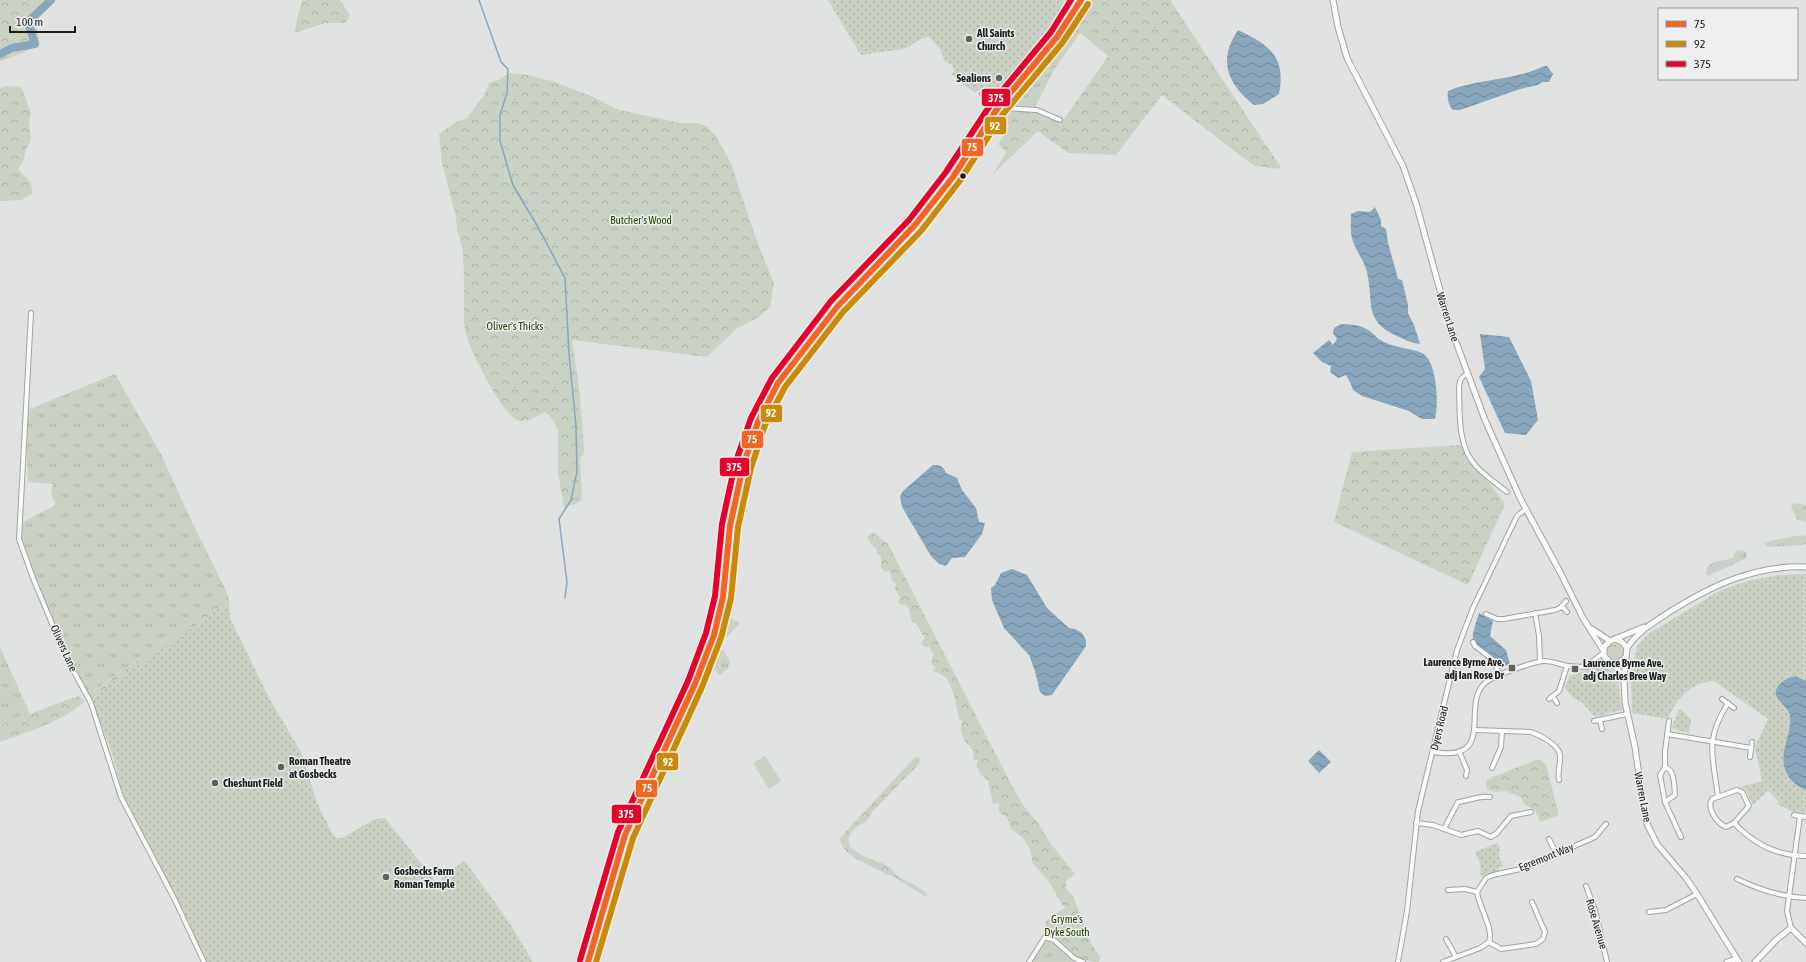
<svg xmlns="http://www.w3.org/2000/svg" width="1806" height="962" viewBox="0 0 1806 962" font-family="'Asap Condensed',sans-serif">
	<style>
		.grass { fill: url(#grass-tufts) }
		.forest { fill: url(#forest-crowns) }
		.park { fill: url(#park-dots) }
		.pitch { fill: #c9d2c4 }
		.water { fill: url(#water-waves) }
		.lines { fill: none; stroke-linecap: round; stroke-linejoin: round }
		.stream { stroke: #88a7bd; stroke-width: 1.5 }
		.river { stroke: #88a7bd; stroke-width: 8 }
		.minor-casing { stroke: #a2a3a3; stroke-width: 6 }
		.tertiary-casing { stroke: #a2a3a3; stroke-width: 7 }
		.secondary-casing { stroke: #a2a3a3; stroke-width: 8 }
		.minor { stroke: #fafafa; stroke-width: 4 }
		.tertiary { stroke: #fafafa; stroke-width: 5 }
		.secondary { stroke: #fafafa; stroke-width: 6 }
		.bus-1-casing { stroke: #edeeef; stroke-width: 9 }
		.bus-2-casing { stroke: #edeeef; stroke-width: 9 }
		.bus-3-casing { stroke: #edeeef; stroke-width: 9 }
		.bus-1 { stroke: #f26522; stroke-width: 6 }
		.bus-2 { stroke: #cb8a05; stroke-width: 6 }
		.bus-3 { stroke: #e4002b; stroke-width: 6 }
		.poi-dot { fill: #5f6060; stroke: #edeeef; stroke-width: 1.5 }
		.bus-dot { fill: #1a1b1b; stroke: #edeeef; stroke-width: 1.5 }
		.labels { text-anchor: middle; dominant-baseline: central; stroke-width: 3; stroke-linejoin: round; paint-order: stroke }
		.poi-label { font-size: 11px; font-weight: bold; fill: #1a1b1b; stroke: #edeeef; text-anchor: start }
		.park-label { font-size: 11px; fill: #204000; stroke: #edeeef }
		.street-label { font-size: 11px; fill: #1a1b1b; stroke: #edeeef }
		.line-badge { stroke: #edeeef; stroke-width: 1.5 }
		.badge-label { font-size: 11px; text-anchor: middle; font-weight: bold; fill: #fff }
	</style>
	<defs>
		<pattern id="grass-tufts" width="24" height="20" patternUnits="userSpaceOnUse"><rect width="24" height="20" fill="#c9d2c4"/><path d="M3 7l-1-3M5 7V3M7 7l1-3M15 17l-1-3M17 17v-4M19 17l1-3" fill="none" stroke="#acb4a8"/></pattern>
		<pattern id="forest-crowns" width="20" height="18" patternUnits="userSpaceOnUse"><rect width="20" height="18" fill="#c9d2c4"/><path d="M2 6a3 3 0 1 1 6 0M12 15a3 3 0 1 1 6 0" fill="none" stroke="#acb4a8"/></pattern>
		<pattern id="park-dots" width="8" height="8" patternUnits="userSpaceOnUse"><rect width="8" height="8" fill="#c9d2c4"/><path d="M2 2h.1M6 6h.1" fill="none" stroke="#acb4a8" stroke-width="1.8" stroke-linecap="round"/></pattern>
		<pattern id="water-waves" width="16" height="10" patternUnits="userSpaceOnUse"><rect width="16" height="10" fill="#88a7bd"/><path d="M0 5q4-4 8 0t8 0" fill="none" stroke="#6e8799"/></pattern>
	</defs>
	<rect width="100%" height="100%" fill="#e0e1e1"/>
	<!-- grass -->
	<g class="grass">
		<path d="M 1049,63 L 1054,70 L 1035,107 L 1007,107 C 1014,88 1033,73 1049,63 Z"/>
		<path d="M 115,374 L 161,454 L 192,522 L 228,595 L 92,692 L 72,668 L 33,578 L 19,539 L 19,524 L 56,505 L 51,494 L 53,484 L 28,482 L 25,411 Z"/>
		<path d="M 1803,535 L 1806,536 L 1806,544 L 1802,545 L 1768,547 L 1765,544 L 1770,541 Z"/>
		<path d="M 1742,550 L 1746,552 L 1747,558 L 1708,576 L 1706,573 C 1708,557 1725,563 1733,557 C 1734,555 1735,553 1736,551 Z"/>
		<path d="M 724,614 L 740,623 L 727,637 L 719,634 Z"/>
		<circle cx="1615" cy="652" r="8"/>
		<path d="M 713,644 L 725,652 L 730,662 L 728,668 L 720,675 L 706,662 Z"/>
		<path d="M 0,647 L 30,714 L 0,726 Z"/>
		<path d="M 1049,937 L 1074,958 L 1071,962 L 1029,962 L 1043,939 Z"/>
	</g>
	<!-- forest -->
	<g class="forest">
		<path d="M 0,0 L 54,0 C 36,15 35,22 40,44 L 23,53 L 0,61 Z"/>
		<path d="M 302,0 L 340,0 L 350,16 L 345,23 L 325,23 L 295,33 L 296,24 Z"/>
		<path d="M 1087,0 L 1170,0 L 1282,169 L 1254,166 L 1162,95 L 1116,155 L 1068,153 L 1038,131 L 993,174 L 1006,152 L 998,144 L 1009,128 L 994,118 L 1002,109 L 1037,113 L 1062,122 L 1108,56 L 1080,33 L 1054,70 L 1049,63 L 1033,73 L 1060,40 Z"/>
		<path d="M 509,73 L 528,75 L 555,82 L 593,97 L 619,110 L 681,123 L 699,123 L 707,127 L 715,135 L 731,163 L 754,233 L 774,284 L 770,307 L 759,317 L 737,328 L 707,357 L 572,340 L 579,387 L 582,422 L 584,452 L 580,459 L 582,500 L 576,504 L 564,507 L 558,472 L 558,429 L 550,416 L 545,412 C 537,416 528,422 519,421 C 505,420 469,349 466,334 C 463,322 464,310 464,298 C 464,284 464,270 463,255 C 462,242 456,230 456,217 L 442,163 L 439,134 L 456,122 L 467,118 L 484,95 L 489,83 L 501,79 Z"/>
		<path d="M 6,86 L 21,87 L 31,113 L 29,121 L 31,140 L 25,152 L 24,159 L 18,169 L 31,183 L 32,194 L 21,200 L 0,201 L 0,88 Z"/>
		<path d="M 1461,445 L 1505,504 L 1468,585 L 1334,522 L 1352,452 Z"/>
		<path d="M 1793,503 L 1806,505 L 1806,522 L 1796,520 L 1797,518 L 1791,507 Z"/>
		<path d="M 873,532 L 888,544 L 1011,784 L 1023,805 L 1038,823 L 1051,844 L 1075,874 L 1066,880 L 1066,889 L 1073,896 L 1092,945 L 1100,957 L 1099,962 C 1072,962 1064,942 1044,928 L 1046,921 L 1066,907 L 1063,906 L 1048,880 L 1033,864 L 1030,850 L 1023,838 L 1011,829 L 1007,817 L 999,813 L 999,803 L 993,804 L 988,781 L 980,774 L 976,764 L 979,760 L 974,760 L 973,750 L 963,739 L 961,729 L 962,720 L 959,719 C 957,708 953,685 945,677 C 942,674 937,673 933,671 L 935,667 L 932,665 L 932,658 L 934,655 L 929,647 L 925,647 L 921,644 L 923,640 L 925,639 L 916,623 L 912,623 L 909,609 L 906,604 L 901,605 L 898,602 L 900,597 L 895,589 L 896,584 L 892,581 L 890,571 L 885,572 L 881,568 L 881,556 L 878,554 L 876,550 L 877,548 L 874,548 L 867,537 Z"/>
		<path d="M 228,595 L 229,602 L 91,698 L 73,666 L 93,692 Z"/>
		<path d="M 80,696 L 85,701 C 70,718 22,734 0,742 L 0,726 L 69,699 Z"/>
		<path d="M 920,757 L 919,764 L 873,811 L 866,822 C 860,824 853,829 850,835 C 841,853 877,860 888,866 C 892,868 894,874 899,877 C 908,883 919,885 927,894 L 926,897 L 891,875 L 887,875 C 873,865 842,858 840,838 L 914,758 Z"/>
		<path d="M 1539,759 L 1546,765 L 1559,815 L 1540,822 L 1535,810 L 1524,804 L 1522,798 L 1506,791 L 1494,792 L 1487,789 L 1486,781 L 1493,777 Z"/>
	</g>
	<!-- park -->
	<g class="park">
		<path d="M 828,0 L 1075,0 C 1057,30 1038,61 1011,84 C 1005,90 999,96 991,99 L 988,98 L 982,90 L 978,90 L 975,93 L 951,74 L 954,71 L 953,66 L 944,60 L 941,50 L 929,37 L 923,38 L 904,49 L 861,55 Z"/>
		<path d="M 1806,574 L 1806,813 L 1793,812 L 1777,804 L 1779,802 L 1768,790 L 1753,805 L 1746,791 L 1741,787 L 1762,781 L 1755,747 L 1768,719 L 1714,681 C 1690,683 1677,698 1668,719 L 1632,713 L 1631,677 L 1637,646 L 1648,634 L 1721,590 L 1748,581 L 1778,575 Z"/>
		<path d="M 229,602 L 230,618 L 269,698 L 301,752 L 317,803 L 333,835 L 337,838 L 342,838 L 375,819 L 385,818 L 436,882 L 439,882 L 463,861 L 467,864 L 509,922 L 533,962 L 206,962 L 187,919 L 129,808 L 121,787 L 113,756 L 91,698 Z"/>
		<path d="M 1606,668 L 1612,670 L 1618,680 L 1622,710 L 1595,717 L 1582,702 L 1574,699 L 1565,688 L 1570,675 L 1577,674 L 1578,672 Z"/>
		<path d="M 1679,709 L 1682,710 L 1691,720 L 1689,733 L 1674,729 L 1672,727 Z"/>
		<path d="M 1497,843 L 1500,847 L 1499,856 L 1503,866 L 1498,868 L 1499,871 L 1483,877 L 1480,873 L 1481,866 L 1475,852 Z"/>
	</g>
	<!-- pitch -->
	<path class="pitch" d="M 765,756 L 781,781 L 769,789 L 753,763 Z"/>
	<!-- water -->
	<g class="water">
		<path d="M 1238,30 C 1270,45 1286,57 1279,94 L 1263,104 L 1254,105 C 1228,84 1217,61 1238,30 Z"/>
		<path d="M 1544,66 L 1547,66 L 1553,74 L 1549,82 L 1542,82 L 1538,85 L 1520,89 L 1460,110 L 1453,110 C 1448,105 1447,97 1448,91 C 1478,78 1514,81 1544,66 Z"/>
		<path d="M 1375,207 L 1381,220 L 1381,226 L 1386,229 L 1388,243 L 1398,279 L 1402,280 L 1408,305 L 1408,313 L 1414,325 L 1420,344 C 1412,343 1405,340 1397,336 C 1363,321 1374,302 1367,272 C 1364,260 1355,250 1352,238 C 1350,230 1351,222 1351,214 L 1358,211 L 1370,212 Z"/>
		<path d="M 1341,324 C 1353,325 1362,324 1372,333 C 1376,336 1379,340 1384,342 C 1396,348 1410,348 1422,353 C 1437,360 1439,405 1435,419 L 1422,419 L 1409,411 L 1362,396 L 1353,390 L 1351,384 L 1346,375 L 1338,378 L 1330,372 L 1331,366 L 1322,362 L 1313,353 L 1329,340 L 1333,345 L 1337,339 L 1333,333 L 1334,328 Z"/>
		<path d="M 1480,334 L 1509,337 L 1531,381 L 1538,420 L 1526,435 L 1505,433 L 1479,377 L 1485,369 Z"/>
		<path d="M 933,465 C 941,465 943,466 946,473 L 957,478 L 962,490 L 976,508 L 979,522 L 985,523 L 982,534 L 965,557 L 952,558 L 946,566 L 939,564 L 931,556 L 902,507 L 900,496 L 903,491 Z"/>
		<path d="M 1012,569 L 1027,575 L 1047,608 L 1069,628 L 1075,629 L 1082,633 L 1086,640 L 1086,646 L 1052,695 L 1045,696 L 1040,692 L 1035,671 L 1029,655 L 1004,628 L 992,600 L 991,588 L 995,585 L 1001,573 Z"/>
		<path d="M 1479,613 L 1493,621 L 1490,636 L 1506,650 L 1510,664 L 1502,667 L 1500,665 L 1499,665 C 1492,656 1471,647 1473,634 C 1474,627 1477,620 1479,613 Z"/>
		<path d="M 1796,676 L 1806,681 L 1806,790 C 1799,787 1793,783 1789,777 C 1775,756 1792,738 1790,716 C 1789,706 1773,700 1776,690 C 1779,682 1789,677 1796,676 Z"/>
		<path d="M 1319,750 L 1331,762 L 1319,773 L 1308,761 Z"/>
	</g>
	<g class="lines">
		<!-- stream -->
		<path class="stream" d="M 479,0 L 501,62 L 508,69 L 507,93 L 500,115 L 500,141 L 513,185 L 538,227 L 565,278 L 569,354 L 576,426 L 577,472 L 571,500 L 559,519 L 567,582 L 565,598"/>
		<!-- river -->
		<path class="river" d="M 0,54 L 12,48 L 35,44 L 28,22 L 51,0"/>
		<defs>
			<g id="minor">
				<path d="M 982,94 L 997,109"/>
				<path d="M 1000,106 L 1004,108 L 1037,110 L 1060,120"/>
				<path d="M 31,313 L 19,539 L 33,578 L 53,626 L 72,668 L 91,703 L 121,797 L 175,900 L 204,962"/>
				<path d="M 1467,374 C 1461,377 1460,380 1459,387 C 1460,413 1457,446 1476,466 C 1485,476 1497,484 1507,492"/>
				<path d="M 1562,606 L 1567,612"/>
				<path d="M 1535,613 L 1539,636 L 1540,661"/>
				<path d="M 1486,614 L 1497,619 L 1504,619 L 1555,610 L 1560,608 L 1566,601"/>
				<path d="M 1473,642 L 1475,646 L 1492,659 L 1500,675"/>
				<path d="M 1588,665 L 1603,653"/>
				<path d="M 1553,697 L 1557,703"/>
				<path d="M 1549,699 L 1559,691 L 1567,666"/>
				<path d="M 1722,699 L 1734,708"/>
				<path d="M 1600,720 L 1602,729"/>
				<path d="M 1594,721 L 1627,714"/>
				<path d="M 1475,730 L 1531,732 C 1540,735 1559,745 1560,755 C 1561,764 1557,771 1559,780"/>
				<path d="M 1667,734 L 1751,748"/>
				<path d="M 1459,751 L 1467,770 L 1466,776"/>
				<path d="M 1433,752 C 1498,763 1460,705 1485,683 C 1492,676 1535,661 1545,661 C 1553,661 1560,665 1569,666 C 1582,668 1598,666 1611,663"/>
				<path d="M 1750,757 L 1752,742"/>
				<path d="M 1665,767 C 1675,770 1674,786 1675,795 L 1665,802 L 1660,775 L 1665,767 L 1665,751 L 1669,721"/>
				<path d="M 1492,768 L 1501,747 L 1502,731"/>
				<path d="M 1737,790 L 1742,792 L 1749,806 L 1734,823 L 1726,827 C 1717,823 1706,808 1712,799 Z"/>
				<path d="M 1718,797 C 1713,756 1704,741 1728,703"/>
				<path d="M 1665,802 L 1681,837"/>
				<path d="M 1794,815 L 1806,817"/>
				<path d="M 1416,823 L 1433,825 L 1461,835 L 1478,831 L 1491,837 L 1497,833 L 1511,816 L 1531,812"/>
				<path d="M 1734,823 C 1754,844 1777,856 1806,856"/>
				<path d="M 1444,829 L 1458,802 C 1469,801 1479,795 1490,797"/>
				<path d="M 1549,839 L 1556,853"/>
				<path d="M 1737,879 C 1760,890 1781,897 1806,898"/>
				<path d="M 1586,886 L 1595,910 L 1607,962"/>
				<path d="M 1448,890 L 1465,889 L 1477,892"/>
				<path d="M 1649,912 L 1666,910 L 1697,894"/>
				<path d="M 1791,928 L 1787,911 L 1800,816"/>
				<path d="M 1446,939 L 1456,957"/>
				<path d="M 1489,942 L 1501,949 L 1536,944 L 1543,939 L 1545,932 L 1532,902"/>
				<path d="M 1029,962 L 1045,937 L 1054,940 L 1074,958 L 1083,962"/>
				<path d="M 1398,962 L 1407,911 L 1418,811 L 1457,650 L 1473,608 L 1517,516 L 1526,509"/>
				<path d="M 1443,962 L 1480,948 L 1489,942 C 1494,929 1479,907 1477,892 L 1486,878 L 1493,875 L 1525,868 L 1595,837 L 1606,824"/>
			</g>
			<g id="tertiary">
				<path d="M 1333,0 L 1338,27 L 1347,58 L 1403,166 L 1416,203 L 1449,323 L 1485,420 L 1521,500 L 1560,572 L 1583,618 L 1603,650"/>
				<path d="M 1592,629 L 1610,641"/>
				<path d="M 1615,639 L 1622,642 L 1627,648 L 1624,678 L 1625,702 L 1635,747 L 1644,811 L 1648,826 L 1657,844 L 1686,878 L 1697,894 L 1739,962"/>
				<path d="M 1627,648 C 1638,631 1654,622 1671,611 C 1713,585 1755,565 1806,567"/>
				<path d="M 1626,657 L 1619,663 L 1611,663 L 1604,656 L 1604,647 L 1610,641 L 1644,627"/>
				<path d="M 1613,663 L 1624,678"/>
				<path d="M 1727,962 L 1736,959"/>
				<path d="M 1755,962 L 1777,939 L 1791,928 L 1806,943"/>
			</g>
			<path id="secondary" d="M 588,962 L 625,835 L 695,684 L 714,635 L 723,597 L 730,526 L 743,466 L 758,422 L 778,383 L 837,307 L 915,225 L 953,177 L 997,109 L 1057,37 L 1081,0"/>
		</defs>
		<!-- minor casing -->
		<use href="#minor" class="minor-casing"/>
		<!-- tertiary casing -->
		<use href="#tertiary" class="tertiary-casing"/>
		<!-- secondary casing -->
		<use href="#secondary" class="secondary-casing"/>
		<!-- minor -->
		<use href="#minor" class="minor"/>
		<!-- tertiary -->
		<use href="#tertiary" class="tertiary"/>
		<!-- secondary -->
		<use href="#secondary" class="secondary"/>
		<defs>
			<path id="bus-1" d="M 588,962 L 625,835 L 695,684 L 714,635 L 723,597 L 730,526 L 743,466 L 758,422 L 778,383 L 837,307 L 915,225 L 953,177 L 997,109 L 1057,37 L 1081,0"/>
			<path id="bus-2" d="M 596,962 L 633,838 L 702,687 L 721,638 L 731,598 L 738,527 L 751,468 L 765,425 L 785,387 L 843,312 L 921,231 L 959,182 L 1003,114 L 1063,42 L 1088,4"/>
			<path id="bus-3" d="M 580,960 L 618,832 L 688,681 L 706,633 L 715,596 L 722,524 L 735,464 L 751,418 L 772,378 L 831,301 L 909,220 L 946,172 L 991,104 L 1051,32 L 1071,0"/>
		</defs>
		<!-- bus-1 casing -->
		<use href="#bus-1" class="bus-1-casing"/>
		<!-- bus-2 casing -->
		<use href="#bus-2" class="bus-2-casing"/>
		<!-- bus-3 casing -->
		<use href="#bus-3" class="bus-3-casing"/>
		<!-- bus-1 -->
		<use href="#bus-1" class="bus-1"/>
		<!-- bus-2 -->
		<use href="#bus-2" class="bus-2"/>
		<!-- bus-3 -->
		<use href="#bus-3" class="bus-3"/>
	</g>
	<!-- markers -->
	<g class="poi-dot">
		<circle cx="969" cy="39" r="4"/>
		<circle cx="999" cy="78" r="4"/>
		<rect x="1508" y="664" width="8" height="8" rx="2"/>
		<rect x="1571" y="665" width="8" height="8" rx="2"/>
		<circle cx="281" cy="767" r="4"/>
		<circle cx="215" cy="783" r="4"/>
		<circle cx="386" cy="877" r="4"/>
	</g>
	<circle class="bus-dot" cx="963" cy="176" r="3.5"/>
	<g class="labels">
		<!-- poi labels -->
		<g class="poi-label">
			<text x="977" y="33">All Saints<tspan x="977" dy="13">Church</tspan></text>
			<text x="991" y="78" text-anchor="end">Sealions</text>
			<text x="1504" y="662" text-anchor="end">Laurence Byrne Ave,<tspan x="1504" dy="13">adj Ian Rose Dr</tspan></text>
			<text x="1583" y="663">Laurence Byrne Ave,<tspan x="1583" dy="13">adj Charles Bree Way</tspan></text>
			<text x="289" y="761">Roman Theatre<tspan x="289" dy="13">at Gosbecks</tspan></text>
			<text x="223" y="783">Cheshunt Field</text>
			<text x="394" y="871">Gosbecks Farm<tspan x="394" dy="13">Roman Temple</tspan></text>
		</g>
		<!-- park labels -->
		<g class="park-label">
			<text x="641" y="220">Butcher's Wood</text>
			<text x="515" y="326">Oliver's Thicks</text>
			<text x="1067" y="919">Gryme's<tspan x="1067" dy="13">Dyke South</tspan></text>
		</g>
		<!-- street labels -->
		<g class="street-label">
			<text transform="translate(1448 317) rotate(72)">Warren Lane</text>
			<text transform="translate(64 648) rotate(66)">Olivers Lane</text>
			<text transform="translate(1439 728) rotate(-76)">Dyers Road</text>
			<text transform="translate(1643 797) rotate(79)">Warren Lane</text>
			<text transform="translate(1546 857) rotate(-22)">Egremont Way</text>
			<text transform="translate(1597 924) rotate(74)">Rose Avenue</text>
		</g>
	</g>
	<g class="line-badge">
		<rect x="981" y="88" width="30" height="19" rx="4" fill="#e4002b"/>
		<rect x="984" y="116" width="23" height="19" rx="4" fill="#cb8a05"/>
		<rect x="961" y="138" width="23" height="19" rx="4" fill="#f26522"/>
		<rect x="760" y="404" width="23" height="19" rx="4" fill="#cb8a05"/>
		<rect x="741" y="430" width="23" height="19" rx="4" fill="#f26522"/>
		<rect x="719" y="457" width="31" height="20" rx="4" fill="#e4002b"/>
		<rect x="656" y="752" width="23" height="19" rx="4" fill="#cb8a05"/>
		<rect x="635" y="779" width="23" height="19" rx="4" fill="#f26522"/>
		<rect x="611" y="804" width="31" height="20" rx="4" fill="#e4002b"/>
	</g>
	<g class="badge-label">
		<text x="996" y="102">375</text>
		<text x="995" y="130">92</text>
		<text x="972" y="151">75</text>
		<text x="771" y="417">92</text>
		<text x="752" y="443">75</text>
		<text x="734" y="471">375</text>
		<text x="668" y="766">92</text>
		<text x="647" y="792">75</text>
		<text x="626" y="818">375</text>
	</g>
	<!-- legend -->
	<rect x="1658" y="8" width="140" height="72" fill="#edeeef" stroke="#999a9a"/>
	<rect x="1666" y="21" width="20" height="6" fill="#f26522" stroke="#999a9a"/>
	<text x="1694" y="28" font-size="12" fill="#1a1b1b">75</text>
	<rect x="1666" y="41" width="20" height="6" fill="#cb8a05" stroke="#999a9a"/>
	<text x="1694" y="48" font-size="12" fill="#1a1b1b">92</text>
	<rect x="1666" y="61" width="20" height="6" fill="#e4002b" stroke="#999a9a"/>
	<text x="1694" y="68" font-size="12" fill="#1a1b1b">375</text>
	<!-- scale -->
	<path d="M10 26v6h65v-6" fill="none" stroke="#1a1b1b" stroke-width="2"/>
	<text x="16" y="26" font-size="12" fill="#1a1b1b" stroke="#edeeef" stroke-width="3" paint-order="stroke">100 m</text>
</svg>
